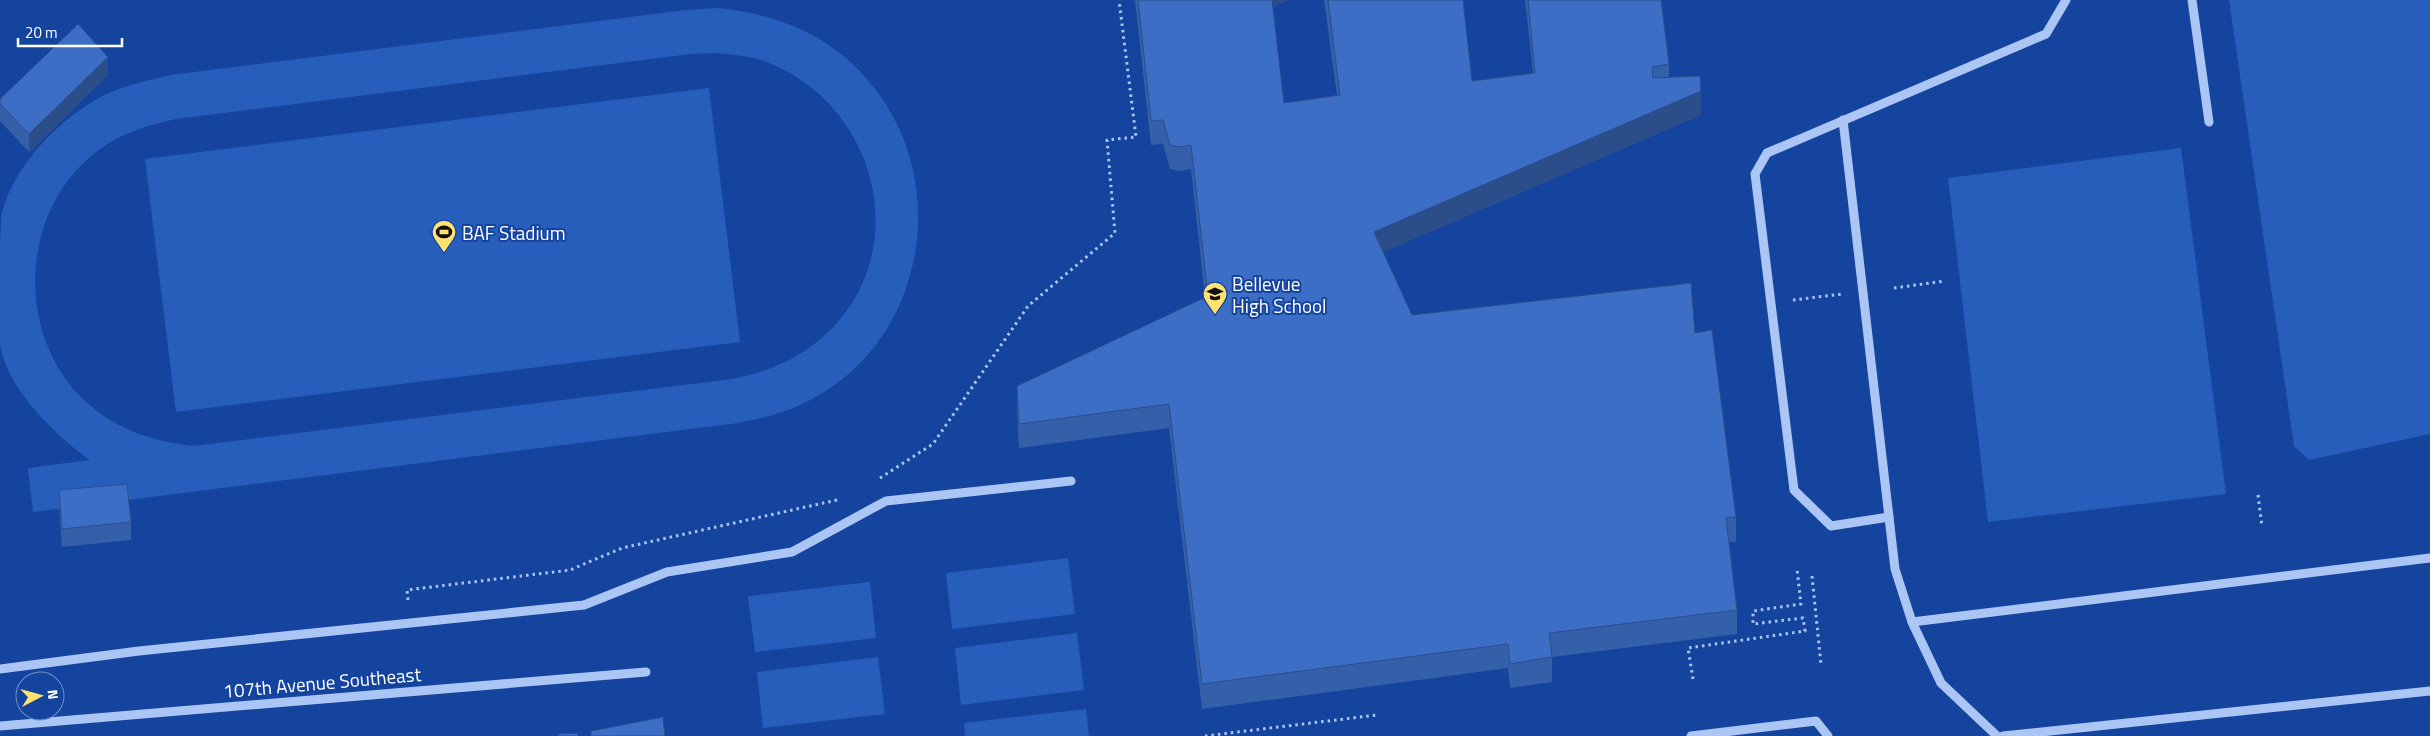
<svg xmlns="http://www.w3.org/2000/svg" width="2430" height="736" viewBox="0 0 2430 736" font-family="'Titillium Web',sans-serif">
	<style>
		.green { fill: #275ebc; fill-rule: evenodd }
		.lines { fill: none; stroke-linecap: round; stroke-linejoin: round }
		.path { stroke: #abc6f4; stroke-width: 3; stroke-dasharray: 2.5 4; stroke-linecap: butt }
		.minor { stroke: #abc6f4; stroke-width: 9 }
		.wall { fill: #345fa9 }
		.shaded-wall { fill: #2b4d8a }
		.building { fill: #3d6ec5; stroke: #2b4d8a }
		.labels { text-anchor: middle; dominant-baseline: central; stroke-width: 4; stroke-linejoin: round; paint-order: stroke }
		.poi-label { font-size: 19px; fill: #fff; stroke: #14449e; text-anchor: start }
		.street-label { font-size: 19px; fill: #fff; stroke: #14449e }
	</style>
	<rect width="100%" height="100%" fill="#14449e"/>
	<!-- green -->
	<g class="green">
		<path d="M 2229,0 L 2430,0 L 2430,434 L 2309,460 L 2294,446 Z"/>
		<path d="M 718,8 C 762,13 801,24 837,51 C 850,60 862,73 872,85 C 955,187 923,350 800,405 C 780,414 759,419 738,423 L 33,512 L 28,468 L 90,460 C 56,436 5,387 0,343 C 0,323 0,302 0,282 C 0,262 0,237 1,218 C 11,167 63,114 109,93 C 129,84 150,80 171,75 L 686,10 ZM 717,53 C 735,55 753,56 769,63 C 879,107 915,254 824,336 C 797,360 767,372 732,379 L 193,446 C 149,441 109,427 78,394 C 12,323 23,199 106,145 C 128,131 151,124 176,119 L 691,54 Z"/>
		<path d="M 709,88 L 740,342 L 176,412 L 145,159 Z"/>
		<path d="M 2181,148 L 2226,494 L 1988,522 L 1948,178 Z"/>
		<path d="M 1068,558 L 1075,614 L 952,629 L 946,573 Z"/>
		<path d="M 870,582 L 876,638 L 755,652 L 748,596 Z"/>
		<path d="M 1077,633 L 1084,690 L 961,705 L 955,648 Z"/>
		<path d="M 878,657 L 885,714 L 763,728 L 757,672 Z"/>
		<path d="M 1086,709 L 1089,736 L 965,736 L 964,723 Z"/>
	</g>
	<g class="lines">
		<!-- path -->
		<g class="path">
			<path d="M 1894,288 L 1945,281"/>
			<path d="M 1793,300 L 1842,294"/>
			<path d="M 880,478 L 933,444 L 1028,306 L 1115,233 L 1107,140 L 1136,137 L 1119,0"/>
			<path d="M 2258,495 L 2262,527"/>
			<path d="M 1812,576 L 1821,665"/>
			<path d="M 408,600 L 407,590 L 570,570 L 622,548 L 837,500"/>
			<path d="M 1693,679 L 1688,648 L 1805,631 L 1803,618 L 1753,624 L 1753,611 L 1801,604 L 1797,569"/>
			<path d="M 1205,736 L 1377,715"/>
		</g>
		<!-- minor -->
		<g class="minor">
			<path d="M 2192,0 L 2209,122"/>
			<path d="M 1843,120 L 1895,569 L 1912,622 L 1941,683 L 1997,736"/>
			<path d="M 1889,517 L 1831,526 L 1794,490 L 1755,174 L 1767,153 L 2046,34 L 2066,0"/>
			<path d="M 1912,622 L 2430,558"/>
			<path d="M 0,669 L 139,651 L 584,605 L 667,572 L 792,552 L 886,501 L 1071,481"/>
			<path d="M 0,726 L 646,672"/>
			<path d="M 1691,736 L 1816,721 L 1828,736"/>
			<path d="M 2003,736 L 2430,691"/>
		</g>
	</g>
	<!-- wall -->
	<g class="wall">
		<path d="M 1135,0 L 1288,0 L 1273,7 L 1284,103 L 1337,95 L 1324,0 L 1463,0 L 1472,81 L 1533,73 L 1525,0 L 1661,0 L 1669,64 L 1669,77 L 1701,115 L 1383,252 L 1412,315 L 1695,333 L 1736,517 L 1736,542 L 1729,542 L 1737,610 L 1737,634 L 1552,657 L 1552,682 L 1510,688 L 1508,668 L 1202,709 L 1169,428 L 1019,448 L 1017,411 L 1017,386 L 1205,297 L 1191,169 L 1179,171 L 1170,169 L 1163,144 L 1151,145 Z"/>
		<path d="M 108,75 L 29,152 L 0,121 L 0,99 Z"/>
		<path d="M 59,490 L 131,522 L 131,540 L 62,547 L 59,507 Z"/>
	</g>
	<!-- shaded-wall -->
	<g class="shaded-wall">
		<path d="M 1270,0 L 1288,0 L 1270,8 Z"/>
		<path d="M 108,57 L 108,75 L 29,152 L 29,134 Z"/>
		<path d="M 1701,91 L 1701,115 L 1374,256 L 1374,232 Z"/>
	</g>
	<!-- building -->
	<g class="building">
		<path d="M 1138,0 L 1272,0 L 1284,103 L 1340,95 L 1328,0 L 1463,0 L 1472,81 L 1535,73 L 1528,0 L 1661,0 L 1669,64 L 1652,67 L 1653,78 L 1700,76 L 1701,91 L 1374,232 L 1412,315 L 1691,283 L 1695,333 L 1712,330 L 1736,517 L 1726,518 L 1737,610 L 1549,633 L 1552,657 L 1510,664 L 1508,644 L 1202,684 L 1169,404 L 1019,424 L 1017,386 L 1208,296 L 1191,145 L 1179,147 L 1170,145 L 1163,120 L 1151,121 Z"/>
		<path d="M 78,24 L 108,57 L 29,134 L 0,104 L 0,99 Z"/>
		<path d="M 127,484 L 131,522 L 62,529 L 59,490 Z"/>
		<path d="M 663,717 L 665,736 L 591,736 L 591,731 Z"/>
		<path d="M 578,733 L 578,736 L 558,736 L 558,734 Z"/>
	</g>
	<!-- icons -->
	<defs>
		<symbol id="stadium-pin" viewBox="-11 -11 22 30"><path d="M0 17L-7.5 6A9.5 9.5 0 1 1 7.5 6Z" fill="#ffe26e" stroke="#14449e"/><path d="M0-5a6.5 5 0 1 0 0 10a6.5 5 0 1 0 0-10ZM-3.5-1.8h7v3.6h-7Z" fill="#111"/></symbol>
		<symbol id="school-pin" viewBox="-11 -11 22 30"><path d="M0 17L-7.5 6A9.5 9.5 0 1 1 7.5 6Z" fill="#ffe26e" stroke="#14449e"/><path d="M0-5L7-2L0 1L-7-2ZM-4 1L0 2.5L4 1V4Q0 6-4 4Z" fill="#111"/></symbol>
	</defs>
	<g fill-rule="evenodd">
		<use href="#stadium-pin" x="430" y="218" width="28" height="38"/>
		<use href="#school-pin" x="1201" y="280" width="28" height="38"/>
	</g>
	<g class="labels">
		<!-- poi labels -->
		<g class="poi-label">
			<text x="462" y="232">BAF Stadium</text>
			<text x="1232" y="283">Bellevue<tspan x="1232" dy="22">High School</tspan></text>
		</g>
		<!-- street labels -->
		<g class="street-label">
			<text transform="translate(322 682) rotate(-5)">107th Avenue Southeast</text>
		</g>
	</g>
	<!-- north arrow -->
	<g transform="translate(40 696) rotate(84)"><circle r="24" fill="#14449e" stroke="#728fc5"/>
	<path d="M0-4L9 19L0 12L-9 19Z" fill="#ffe26e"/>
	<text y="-8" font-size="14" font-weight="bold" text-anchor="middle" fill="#ffffff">N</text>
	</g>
	<!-- scale -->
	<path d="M18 38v8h104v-8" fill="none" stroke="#ffffff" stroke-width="2.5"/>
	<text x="25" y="38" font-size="15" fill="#ffffff" stroke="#14449e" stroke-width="4" paint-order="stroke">20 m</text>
</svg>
